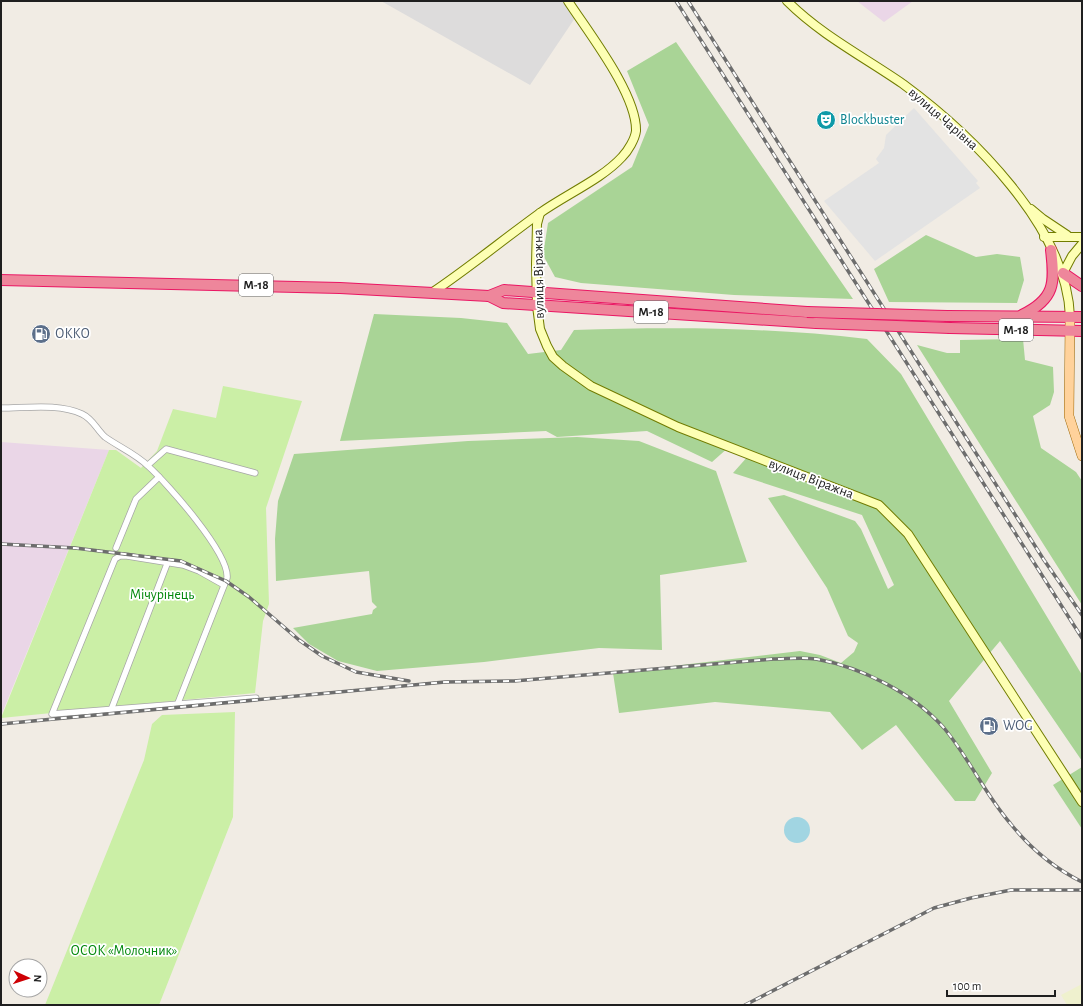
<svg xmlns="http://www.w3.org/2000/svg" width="1083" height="1006" viewBox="0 0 1083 1006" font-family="'Alegreya Sans',sans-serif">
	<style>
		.residential { fill: #dddcdc }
		.industrial { fill: #ead6e7 }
		.farmland { fill: #eff1ce }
		.grass { fill: #cbefa6 }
		.forest { fill: #a9d496 }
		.parking { fill: #e3e3e3 }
		.water { fill: #a1d5e2 }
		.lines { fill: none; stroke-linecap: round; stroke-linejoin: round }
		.street-casing { stroke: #a6a6a6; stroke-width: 7 }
		.secondary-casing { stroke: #717c00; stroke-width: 10 }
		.primary-casing { stroke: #9a6400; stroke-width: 10 }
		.highway-casing { stroke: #ea1663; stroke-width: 12 }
		.street { stroke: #fff; stroke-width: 5.5 }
		.secondary { stroke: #fdffb4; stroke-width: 8 }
		.primary { stroke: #ffd29b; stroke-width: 9 }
		.highway { stroke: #ee869b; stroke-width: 10 }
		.rail-casing { stroke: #6d6d6d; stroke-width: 3.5 }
		.rail { stroke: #fff; stroke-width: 2; stroke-dasharray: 6; stroke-linecap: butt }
		.highway-bridge-casing { stroke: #ea1663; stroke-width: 12; stroke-linecap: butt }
		.highway-bridge { stroke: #ee869b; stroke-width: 10 }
		.labels { text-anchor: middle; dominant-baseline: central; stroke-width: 3.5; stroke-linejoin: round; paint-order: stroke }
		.shield { fill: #fff; stroke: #626262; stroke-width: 1 }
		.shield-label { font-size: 13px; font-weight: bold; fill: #1f1f1f }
		.street-label { font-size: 14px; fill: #1f1f1f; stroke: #fff }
		.culture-label { font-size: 14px; fill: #0d838f; stroke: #fff; text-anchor: start }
		.service-label { font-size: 14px; fill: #4e5e75; stroke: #fff; text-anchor: start }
		.park-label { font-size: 14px; fill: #02880b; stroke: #fff }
	</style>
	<rect width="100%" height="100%" fill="#f1ece4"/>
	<!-- residential -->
	<path class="residential" d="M 381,1 L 569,1 L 577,15 L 530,85 Z"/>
	<!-- industrial -->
	<g class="industrial">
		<path d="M 857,1 L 913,1 L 884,22 Z"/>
		<path d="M 1,442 L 109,450 L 1,716 Z"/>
	</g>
	<!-- farmland -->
	<path class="farmland" d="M 1082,984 L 1082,1005 L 1067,1005 L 1061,995 Z"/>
	<!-- grass -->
	<g class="grass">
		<path d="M 223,386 L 302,401 L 266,508 L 269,604 L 263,621 L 255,693 L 1,718 L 109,450 L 116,450 L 141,468 L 157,451 L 173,409 L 216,418 Z"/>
		<path d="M 235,712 L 233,817 L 159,1005 L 45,1005 L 144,760 L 152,724 L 162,715 Z"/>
	</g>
	<!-- forest -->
	<g class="forest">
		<path d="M 676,42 L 853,299 L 734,295 L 581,283 L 555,277 L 543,255 L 548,223 L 632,167 L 649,125 L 627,71 Z"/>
		<path d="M 926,235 L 976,257 L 997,254 L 1020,257 L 1024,280 L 1017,303 L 889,302 L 874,269 Z"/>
		<path d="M 374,314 L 461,318 L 507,323 L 528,354 L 561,350 L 574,330 C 672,327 769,327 867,339 L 901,374 L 1082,675 L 1082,761 L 1000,641 L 949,701 L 992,773 L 975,801 L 955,801 L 896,725 L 862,750 L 830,712 L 715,702 L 619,713 L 613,673 L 800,651 L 820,655 L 841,663 L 854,652 L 858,643 L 848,636 L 827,588 L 768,498 L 784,495 L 855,521 L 861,529 L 888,589 L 894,585 L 862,515 L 733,473 L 749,455 L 729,447 L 712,462 L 647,431 L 557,437 L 546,431 L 340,441 Z"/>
		<path d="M 1023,339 L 1025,360 L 1053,367 L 1054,392 L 1050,405 L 1033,416 L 1041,448 L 1076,472 L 1082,481 L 1082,605 L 917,345 L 947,353 L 960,353 L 960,340 Z"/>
		<path d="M 577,437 L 639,441 L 716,471 L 747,562 L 660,575 L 662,650 L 599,648 L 484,662 L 377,671 L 338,661 L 309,644 L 293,628 L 372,614 L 373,610 L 377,607 L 372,602 L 369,571 L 276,581 L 275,539 L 278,501 L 294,454 L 468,441 Z"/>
		<path d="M 1082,767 L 1082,829 L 1053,785 Z"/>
	</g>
	<!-- parking -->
	<path class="parking" d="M 914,108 L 978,181 L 976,183 L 980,188 L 875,261 L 824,201 L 879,163 L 876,159 L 884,148 L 886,135 Z"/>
	<!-- water -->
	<circle class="water" cx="797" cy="830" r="13"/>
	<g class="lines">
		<defs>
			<g id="street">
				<path d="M 1,408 C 26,408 59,403 82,414 C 93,419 97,430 105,437 C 119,447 136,454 148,466 C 167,483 230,554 227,578 L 178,703"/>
				<path d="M 148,465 L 166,449 L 255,473"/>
				<path d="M 116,548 L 136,499 L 159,477"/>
				<path d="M 224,585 L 199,571 L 183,565 L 127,556 L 120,556 L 115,559 L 52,714 L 256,698"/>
				<path d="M 111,710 L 167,564"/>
			</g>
			<g id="secondary">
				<path d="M 787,1 C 821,35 864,57 903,84 C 971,134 1067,227 1070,317"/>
				<path d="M 1031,209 L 1043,219 L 1067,235"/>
				<path d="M 540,213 L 537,224 L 536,264 L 537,306 L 540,329 L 547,346 L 553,357 L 563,366 L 591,386 L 678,427 L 879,505 L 908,534 L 1082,802"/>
				<path d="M 1044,237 L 1082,237"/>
				<path d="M 1063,273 L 1072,256 L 1082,244"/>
				<path d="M 433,292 C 470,267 504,239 540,213 C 565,195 602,179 622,157 C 628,151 635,139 636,131 C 637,94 588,32 568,1"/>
			</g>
			<path id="primary" d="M 1070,317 L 1069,416 L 1082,456"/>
			<g id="highway">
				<path d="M 1063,273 L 1082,286"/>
				<path d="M 1,280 L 340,288 L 489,296 L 503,303 L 816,323"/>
				<path d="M 489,296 L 504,290 L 807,312"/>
				<path d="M 1022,315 C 1055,299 1055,283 1051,250"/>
				<path d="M 947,316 L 1082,317"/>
				<path d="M 950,328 L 1082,331"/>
			</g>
		</defs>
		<!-- street casing -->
		<use href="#street" class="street-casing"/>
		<!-- secondary casing -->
		<use href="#secondary" class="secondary-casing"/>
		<!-- primary casing -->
		<use href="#primary" class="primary-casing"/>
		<!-- highway casing -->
		<use href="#highway" class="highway-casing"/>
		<!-- street -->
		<use href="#street" class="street"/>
		<!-- secondary -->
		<use href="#secondary" class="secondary"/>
		<!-- primary -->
		<use href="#primary" class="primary"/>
		<!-- highway -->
		<use href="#highway" class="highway"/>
		<defs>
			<g id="rail">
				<path d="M 676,1 L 1082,638"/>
				<path d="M 688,1 L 1044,560 L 1082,615"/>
				<path d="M 1,544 L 75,548 L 181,561 L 226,581 L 249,597 L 299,640 L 322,656 L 356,672 L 409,681"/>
				<path d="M 1,724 L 445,682 L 514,681 L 773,659 C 787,659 802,657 816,659 C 861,667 913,693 944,728 C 969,758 985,794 1010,823 C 1029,847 1054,868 1082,882"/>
				<path d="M 745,1005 L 934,908 L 971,898 L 1011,890 L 1082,890"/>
			</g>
		</defs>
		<!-- rail casing -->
		<use href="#rail" class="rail-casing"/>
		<!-- rail -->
		<use href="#rail" class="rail"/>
		<defs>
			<g id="highway-bridge">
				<path d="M 807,312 L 947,316"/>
				<path d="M 816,323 L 950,328"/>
			</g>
		</defs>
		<!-- highway-bridge casing -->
		<use href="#highway-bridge" class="highway-bridge-casing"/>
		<!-- highway-bridge -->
		<use href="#highway-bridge" class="highway-bridge"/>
	</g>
	<!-- icons -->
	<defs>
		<symbol id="theatre-disc" viewBox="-11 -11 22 22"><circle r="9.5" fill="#0f9aa8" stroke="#fff"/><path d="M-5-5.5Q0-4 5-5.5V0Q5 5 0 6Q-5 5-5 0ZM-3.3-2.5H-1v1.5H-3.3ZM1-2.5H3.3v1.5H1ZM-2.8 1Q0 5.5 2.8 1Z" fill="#fff"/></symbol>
		<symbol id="fuel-disc" viewBox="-11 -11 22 22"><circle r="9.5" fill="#5c6f8a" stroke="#fff"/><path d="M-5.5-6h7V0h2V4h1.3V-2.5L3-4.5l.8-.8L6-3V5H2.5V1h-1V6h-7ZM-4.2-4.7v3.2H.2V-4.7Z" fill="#fff"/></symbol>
	</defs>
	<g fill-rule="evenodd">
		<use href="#theatre-disc" x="815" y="109" width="22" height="22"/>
		<use href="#fuel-disc" x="30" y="323" width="22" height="22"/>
		<use href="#fuel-disc" x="978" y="715" width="22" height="22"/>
	</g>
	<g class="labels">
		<!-- shield labels -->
		<g class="shield">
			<rect x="239" y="274" width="34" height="22" rx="3"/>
			<rect x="634" y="301" width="34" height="22" rx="3"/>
			<rect x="999" y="319" width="34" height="22" rx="3"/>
		</g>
		<g class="shield-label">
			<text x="256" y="285">М-18</text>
			<text x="651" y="312">М-18</text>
			<text x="1016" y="330">М-18</text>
		</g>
		<!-- street labels -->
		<g class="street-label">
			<text transform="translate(943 119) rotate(41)">вулиця Чарівна</text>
			<text transform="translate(539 274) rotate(-91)">вулиця Віражна</text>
			<text transform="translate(811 479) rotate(21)">вулиця Віражна</text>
		</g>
		<!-- culture labels -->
		<g class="culture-label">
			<text x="840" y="120">Blockbuster</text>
		</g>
		<!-- service labels -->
		<g class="service-label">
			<text x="55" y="334">ОККО</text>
			<text x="1003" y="726">WOG</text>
		</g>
		<!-- park labels -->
		<g class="park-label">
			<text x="162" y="595">Мічурінець</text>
			<text x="124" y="951">ОСОК «Молочник»</text>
		</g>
	</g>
	<!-- border -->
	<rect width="1083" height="1006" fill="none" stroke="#1f1f1f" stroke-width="4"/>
	<!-- north arrow -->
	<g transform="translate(28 978) rotate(93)"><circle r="19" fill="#ffffff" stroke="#a5a5a5"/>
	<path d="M0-3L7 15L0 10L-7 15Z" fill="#ce0004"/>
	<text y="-6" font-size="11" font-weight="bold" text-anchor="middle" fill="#1f1f1f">N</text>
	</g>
	<!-- scale -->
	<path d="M947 990v6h108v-6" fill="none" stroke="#1f1f1f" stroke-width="2"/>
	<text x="953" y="990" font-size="12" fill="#1f1f1f" stroke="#ffffff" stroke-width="3" paint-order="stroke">100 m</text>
</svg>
